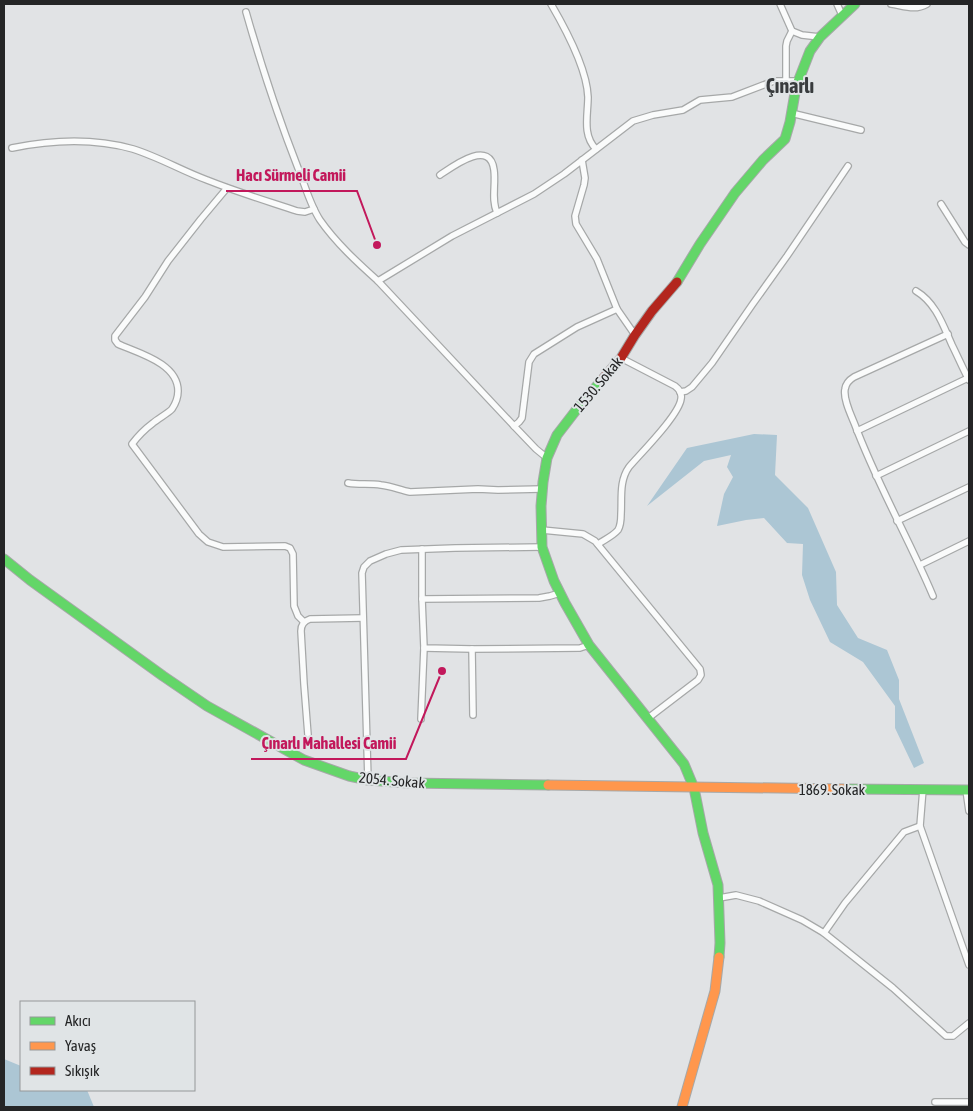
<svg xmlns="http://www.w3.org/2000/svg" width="973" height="1111" viewBox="0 0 973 1111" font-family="'Asap Condensed',sans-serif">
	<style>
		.forest { fill: #acc6d4 }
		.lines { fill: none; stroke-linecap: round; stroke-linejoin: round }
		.street-casing { stroke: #a6a8a8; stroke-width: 8 }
		.fast-casing { stroke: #a6a8a8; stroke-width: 11 }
		.slow-casing { stroke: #a6a8a8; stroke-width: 11 }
		.jam-casing { stroke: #a6a8a8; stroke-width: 11 }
		.street { stroke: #fafbfb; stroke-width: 5.5 }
		.fast { stroke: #63d668; stroke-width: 9 }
		.slow { stroke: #ff974d; stroke-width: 9 }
		.jam { stroke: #b3261e; stroke-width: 9 }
		.labels { text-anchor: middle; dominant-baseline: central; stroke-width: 4; stroke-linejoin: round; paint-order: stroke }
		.street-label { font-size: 15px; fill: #242526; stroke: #e0e4e6 }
		.district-label { font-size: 20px; font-weight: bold; fill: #383b3d; stroke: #e0e4e6 }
		.leader { fill: none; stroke: #c2185b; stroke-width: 2 }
		.callout-dot { fill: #c2185b; stroke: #e0e4e6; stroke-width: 2 }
		.callout-label { font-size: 16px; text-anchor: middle; font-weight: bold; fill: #c2185b; stroke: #e0e4e6; stroke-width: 4; stroke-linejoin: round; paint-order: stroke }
	</style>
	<rect width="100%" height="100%" fill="#e1e3e5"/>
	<!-- forest -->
	<g class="forest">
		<path d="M 754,434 L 777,435 L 775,475 L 808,508 L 836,572 L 837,605 L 858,638 L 887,650 L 899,680 L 899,699 L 924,763 L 914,768 L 895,728 L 895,706 L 863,662 L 830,642 L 810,600 L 802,575 L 803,544 L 787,543 L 764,518 L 746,520 L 717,526 L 724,494 L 733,477 L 727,467 L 731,455 L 704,461 L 647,506 L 687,448 Z"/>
		<path d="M 4,1059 L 21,1066 L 21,1090 L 87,1090 L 94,1107 L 4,1107 Z"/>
	</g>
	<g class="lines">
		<defs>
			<g id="street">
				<path d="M 551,4 C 565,28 587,70 588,97 C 588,115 582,135 596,149"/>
				<path d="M 780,4 L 792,31 L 802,35 L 820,37"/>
				<path d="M 837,4 L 842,15"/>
				<path d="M 891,4 C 904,6 915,11 927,4"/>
				<path d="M 246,12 C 261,65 278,117 298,168 C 305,185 310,205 320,220 C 336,243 358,263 378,281 L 452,236 L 534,194 L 564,174 L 633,121 L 653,115 L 683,110 L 700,100 L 732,97 L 774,81 L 798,81"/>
				<path d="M 786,81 L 786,46 L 787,41 L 792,31"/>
				<path d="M 791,113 L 861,130"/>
				<path d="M 12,148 C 51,140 94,138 133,149 C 159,157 182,171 207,180 C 237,192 267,201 297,211 L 305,212 L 314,209"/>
				<path d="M 582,160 L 585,178 L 584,185 L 575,216 L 576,224 L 597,259 L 617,309 L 635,335"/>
				<path d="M 440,175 C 452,167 490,138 494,170 C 496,185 491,199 497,213"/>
				<path d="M 227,188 L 201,219 L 168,261 L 145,297 L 115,336 L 115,340 L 118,344 C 138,353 178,363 178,391 C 178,397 176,403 172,409 C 167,414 159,418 153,423 C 145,429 138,436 132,444 L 199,534 L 208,542 L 223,547 L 285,546 L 290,548 L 293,554 L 294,606 L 298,616 L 304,622"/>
				<path d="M 941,204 L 965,242 L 969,245"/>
				<path d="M 378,281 L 514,426 L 536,449 L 547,458"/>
				<path d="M 916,291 C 936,303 943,325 952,345 C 958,357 963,369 969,380"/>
				<path d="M 680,392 L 686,391 L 692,387 L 712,363 L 752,305 L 787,256 L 848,166"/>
				<path d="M 514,426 L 519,422 L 522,418 L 529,362 L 534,354 L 577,327 L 617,309"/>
				<path d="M 857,431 L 968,378"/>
				<path d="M 876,476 L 969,431"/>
				<path d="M 348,483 C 359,485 370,483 381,485 C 391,486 400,490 410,492 L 478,489 L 498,490 L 542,489"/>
				<path d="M 897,521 L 969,487"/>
				<path d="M 542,530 L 583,534 L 595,541 L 700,669 L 701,675 L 698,680 L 647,719"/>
				<path d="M 598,544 C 604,540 613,536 618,530 C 621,525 621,520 621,514 C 622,498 619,481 629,467 C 641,453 679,415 681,399 C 682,394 679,389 675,386 L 621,358"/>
				<path d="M 422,549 L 422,599 L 424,648 L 472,649 L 580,648 L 589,645"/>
				<path d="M 920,565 L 969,541"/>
				<path d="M 933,596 C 909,539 877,484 855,425 C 851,415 843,399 845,389 C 846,383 849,380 854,377 L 948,334"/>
				<path d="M 422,599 L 539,598 L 550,596 L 560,593"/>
				<path d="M 472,649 L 473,715"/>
				<path d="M 421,719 L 424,648"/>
				<path d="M 308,735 L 304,684 L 301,631 C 301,625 304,621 310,619 L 363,618"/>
				<path d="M 368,780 L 362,573 L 364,567 L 370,561 L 386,554 L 401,550 L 455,548 L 542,547"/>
				<path d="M 923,789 L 920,826 L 969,965"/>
				<path d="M 966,790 L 969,811"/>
				<path d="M 719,898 L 736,895 L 759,901 L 802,920 L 824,933 L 893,988 L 946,1036 L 953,1036 L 969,1023"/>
				<path d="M 824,933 L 845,903 L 904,832 L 920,826"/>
				<path d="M 935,1102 L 969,1102"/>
			</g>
			<g id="fast">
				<path d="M 677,282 L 700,244 L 735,193 L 763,160 L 785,139 L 790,122 L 796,87 L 810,51 L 820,37 L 855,4"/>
				<path d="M 601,381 L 577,409 L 557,435 L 547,458 L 543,482 L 541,506 L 542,547 L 554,581 L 565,603 L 589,645 L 684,764 L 694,788 L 703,833 L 718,885 L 720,943 L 719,957"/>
				<path d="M 4,559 L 30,580 L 163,676 L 207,706 L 304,760 L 349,776 L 368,780 L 408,783 L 548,785"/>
				<path d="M 846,789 L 969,790"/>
			</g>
			<g id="slow">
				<path d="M 548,785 L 846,789"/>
				<path d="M 682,1107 L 715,991 L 719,957"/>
			</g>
			<path id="jam" d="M 601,381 L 621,358 L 635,335 L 652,311 L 677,282"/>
		</defs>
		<!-- street casing -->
		<use href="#street" class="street-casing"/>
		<!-- fast casing -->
		<use href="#fast" class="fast-casing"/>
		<!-- slow casing -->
		<use href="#slow" class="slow-casing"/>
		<!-- jam casing -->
		<use href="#jam" class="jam-casing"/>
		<!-- street -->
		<use href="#street" class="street"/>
		<!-- fast -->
		<use href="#fast" class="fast"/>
		<!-- slow -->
		<use href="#slow" class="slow"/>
		<!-- jam -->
		<use href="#jam" class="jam"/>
	</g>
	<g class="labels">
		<!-- street labels -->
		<g class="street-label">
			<text transform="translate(598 384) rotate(-50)">1530. Sokak</text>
			<text transform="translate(392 780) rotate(5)">2054. Sokak</text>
			<text x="832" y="789">1869. Sokak</text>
		</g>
		<!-- district labels -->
		<g class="district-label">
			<text x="790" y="85">Çınarlı</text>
		</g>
	</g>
	<!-- callouts -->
	<path class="leader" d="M377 245L357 191H226M442 671L406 759H251"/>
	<g class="callout-dot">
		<circle cx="377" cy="245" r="5"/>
		<circle cx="442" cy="671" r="5"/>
	</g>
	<g class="callout-label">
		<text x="291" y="181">Hacı Sürmeli Camii</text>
		<text x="329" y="749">Çınarlı Mahallesi Camii</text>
	</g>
	<!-- border -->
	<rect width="973" height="1111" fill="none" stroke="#242526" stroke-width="10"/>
	<!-- legend -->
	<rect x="20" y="1001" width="175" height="90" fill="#e0e4e6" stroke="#959899"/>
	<rect x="30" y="1017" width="25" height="8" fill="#63d668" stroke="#959899"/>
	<text x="65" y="1026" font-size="15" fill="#242526">Akıcı</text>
	<rect x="30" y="1042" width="25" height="8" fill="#ff974d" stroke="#959899"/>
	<text x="65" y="1051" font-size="15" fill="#242526">Yavaş</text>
	<rect x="30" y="1067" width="25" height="8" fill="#b3261e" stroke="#959899"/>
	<text x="65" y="1076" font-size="15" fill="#242526">Sıkışık</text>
</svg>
